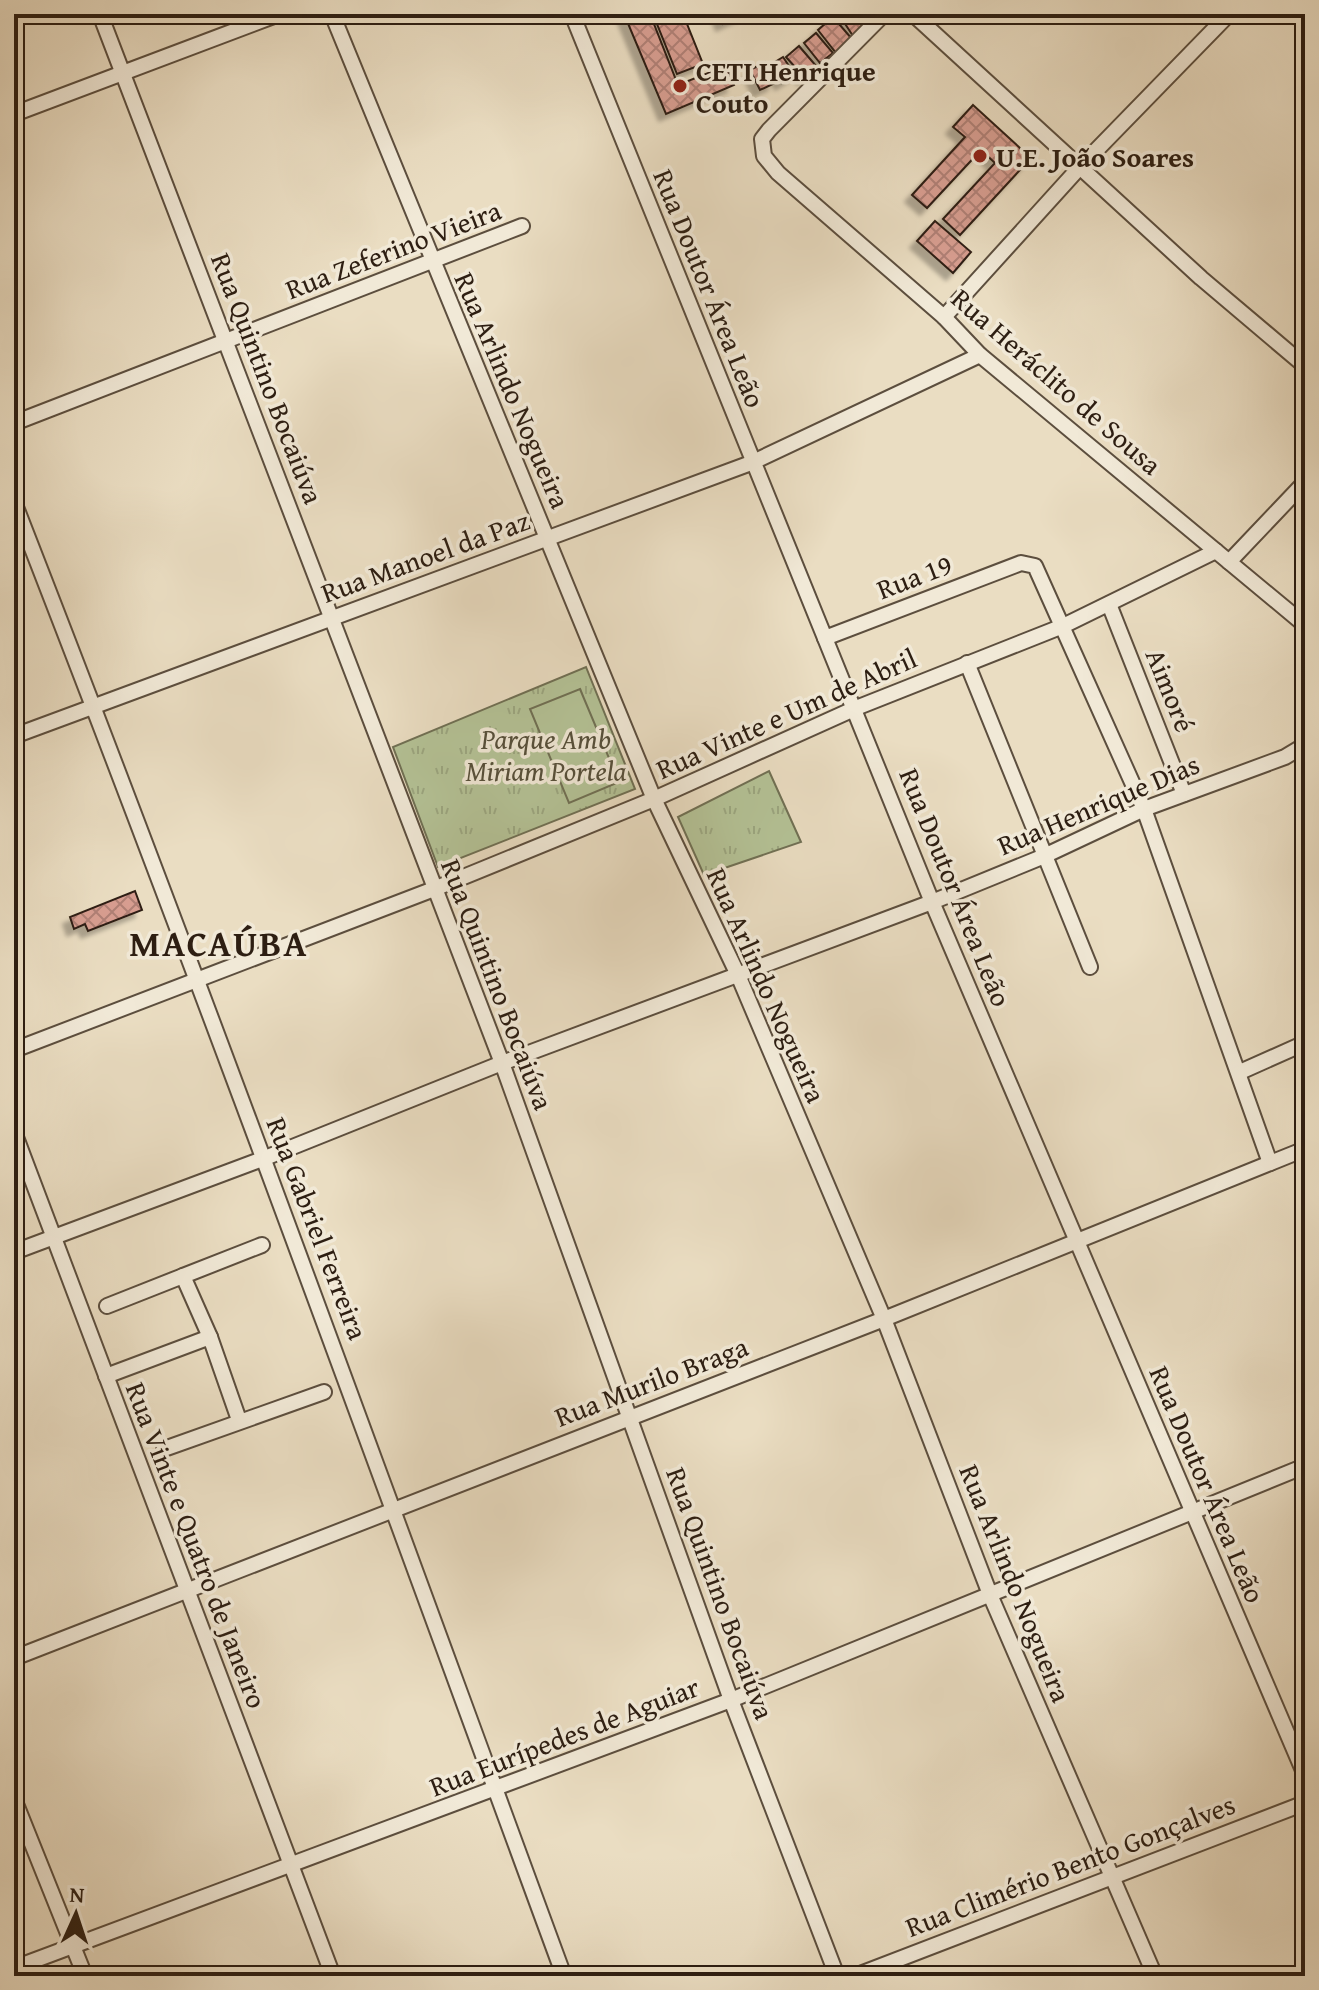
<svg xmlns="http://www.w3.org/2000/svg" width="1319" height="1990" viewBox="0 0 1319 1990" font-family="'Gentium Book Plus',serif">
	<style>
		.grass { fill: url(#grass-tufts); stroke: #707054; stroke-width: 2 }
		.garden { fill: #b4c296; stroke: #707054; stroke-width: 2 }
		.building { fill: url(#building-cross-hatch); stroke: #2d1e12; stroke-width: 2; filter: url(#shadow) }
		.lines { fill: none; stroke-linecap: round; stroke-linejoin: round }
		.minor-casing { stroke: #5c4e3e; stroke-width: 18 }
		.minor { stroke: #f1e9d7; stroke-width: 14 }
		.poi-dot { fill: #8f2418; stroke: #f1e9d7; stroke-width: 3 }
		.labels { text-anchor: middle; dominant-baseline: central; stroke-width: 7; stroke-linejoin: round; paint-order: stroke }
		.poi-label { font-size: 28px; font-weight: bold; fill: #2d1e12; stroke: #f1e9d7; text-anchor: start }
		.street-label { font-size: 28px; fill: #2d1e12; stroke: #f1e9d7 }
		.park-label { font-size: 28px; font-style: italic; fill: #564f3a; stroke: #f1e9d7 }
		.district-label { font-size: 36px; font-weight: bold; letter-spacing: 2px; fill: #2d1e12; stroke: #f1e9d7 }
	</style>
	<defs>
		<pattern id="grass-tufts" width="24" height="20" patternUnits="userSpaceOnUse" patternTransform="scale(2)"><rect width="24" height="20" fill="#b4c296"/><path d="M3 7l-1-3M5 7V3M7 7l1-3M15 17l-1-3M17 17v-4M19 17l1-3" fill="none" stroke="#9ba680"/></pattern>
		<pattern id="building-cross-hatch" width="8" height="8" patternUnits="userSpaceOnUse" patternTransform="scale(2)"><rect width="8" height="8" fill="#d79d90"/><path d="M0 0l8 8M0 8l8-8" fill="none" stroke="#af7f74"/></pattern>
		<filter id="shadow"><feDropShadow dx="-7" dy="7" stdDeviation="2" flood-color="#0004"/></filter>
	</defs>
	<rect width="100%" height="100%" fill="#eaddc2"/>
	<filter id="stains"><feTurbulence type="fractalNoise" baseFrequency=".0025" numOctaves="4"/><feColorMatrix values="0 0 0 0 .2 0 0 0 0 .09 0 0 0 0 .02 0 0 0 .5 -.17"/></filter>
	<radialGradient id="worn" r=".72"><stop offset=".6" stop-color="#630" stop-opacity="0"/><stop offset="1" stop-color="#630" stop-opacity=".3"/></radialGradient>
	<!-- grass -->
	<g class="grass">
		<path d="M 586,667 L 635,789 L 438,867 L 393,747 Z"/>
		<path d="M 769,771 L 801,842 L 704,875 L 678,817 Z"/>
	</g>
	<!-- garden -->
	<path class="garden" d="M 580,689 L 619,782 L 569,803 L 530,709 Z"/>
	<!-- building -->
	<g class="building">
		<path d="M 624,14 L 650,14 L 678,85 L 726,66 L 734,85 L 666,114 Z"/>
		<path d="M 653,14 L 683,14 L 703,64 L 677,74 Z"/>
		<path d="M 719,14 L 744,14 L 723,24 Z"/>
		<path d="M 843,14 L 869,14 L 871,19 L 853,36 L 840,16 Z"/>
		<path d="M 833,17 L 852,39 L 836,53 L 818,30 Z"/>
		<path d="M 816,33 L 833,53 L 820,63 L 804,43 Z"/>
		<path d="M 799,46 L 817,67 L 805,78 L 786,57 Z"/>
		<path d="M 783,57 L 795,75 L 782,83 L 770,65 Z"/>
		<path d="M 765,62 L 775,83 L 760,90 L 750,70 Z"/>
		<path d="M 973,105 L 1031,158 L 960,235 L 943,219 L 995,163 L 981,150 L 927,208 L 912,195 L 965,137 L 953,127 Z"/>
		<path d="M 935,221 L 971,252 L 953,273 L 917,241 Z"/>
		<path d="M 135,891 L 142,910 L 88,931 L 85,924 L 74,929 L 70,917 Z"/>
	</g>
	<g class="lines">
		<defs>
			<g id="minor">
				<path d="M 100,14 L 502,1063 L 731,1700 L 837,1976"/>
				<path d="M 332,14 L 654,799 L 738,975 L 884,1319 L 991,1597 L 1155,1976"/>
				<path d="M 572,14 L 932,902 L 1305,1775"/>
				<path d="M 884,14 L 769,130 L 762,139 L 764,156 L 778,173 L 944,317 L 980,355 L 1305,625"/>
				<path d="M 913,14 L 1201,278 L 1305,366"/>
				<path d="M 14,114 L 279,14"/>
				<path d="M 944,317 L 1079,168 L 1229,14"/>
				<path d="M 14,423 L 522,226"/>
				<path d="M 14,502 C 205,991 383,1484 564,1976"/>
				<path d="M 1229,562 L 1305,482"/>
				<path d="M 1109,604 L 1184,794"/>
				<path d="M 825,638 L 1021,563 L 1035,566 L 1144,809 L 1270,1163"/>
				<path d="M 967,663 L 1090,967"/>
				<path d="M 14,736 L 751,463 L 980,355"/>
				<path d="M 14,1050 L 434,889 L 654,799 L 856,708 L 1063,626 L 1216,551"/>
				<path d="M 1240,1072 L 1305,1043"/>
				<path d="M 14,1132 L 333,1976"/>
				<path d="M 14,1252 L 265,1158 L 502,1063 L 932,902 L 1042,857 L 1144,809 L 1285,757 L 1305,745"/>
				<path d="M 107,1306 L 183,1276"/>
				<path d="M 210,1337 L 183,1276 L 262,1245"/>
				<path d="M 106,1376 L 210,1337 L 239,1420"/>
				<path d="M 164,1449 L 324,1392"/>
				<path d="M 14,1658 L 884,1319 L 1305,1149"/>
				<path d="M 14,1799 L 85,1976"/>
				<path d="M 14,1968 L 731,1700 L 1305,1466"/>
				<path d="M 855,1976 L 1305,1803"/>
			</g>
		</defs>
		<!-- minor casing -->
		<use href="#minor" class="minor-casing"/>
		<!-- minor -->
		<use href="#minor" class="minor"/>
	</g>
	<!-- markers -->
	<g class="poi-dot">
		<circle cx="680" cy="86" r="8"/>
		<circle cx="980" cy="156" r="8"/>
	</g>
	<g class="labels">
		<!-- poi labels -->
		<g class="poi-label">
			<text x="696" y="70">CETI Henrique<tspan x="696" dy="32">Couto</tspan></text>
			<text x="996" y="156">U.E. João Soares</text>
		</g>
		<!-- street labels -->
		<g class="street-label">
			<text transform="translate(393 249) rotate(-21)">Rua Zeferino Vieira</text>
			<text transform="translate(710 288) rotate(68)">Rua Doutor Área Leão</text>
			<text transform="translate(268 378) rotate(69)">Rua Quintino Bocaiúva</text>
			<text transform="translate(1057 381) rotate(41)">Rua Heráclito de Sousa</text>
			<text transform="translate(513 390) rotate(67)">Rua Arlindo Nogueira</text>
			<text transform="translate(425 556) rotate(-20)">Rua Manoel da Paz</text>
			<text transform="translate(914 576) rotate(-21)">Rua 19</text>
			<text transform="translate(1171 690) rotate(68)">Aimoré</text>
			<text transform="translate(786 713) rotate(-24)">Rua Vinte e Um de Abril</text>
			<text transform="translate(1098 804) rotate(-23)">Rua Henrique Dias</text>
			<text transform="translate(956 887) rotate(68)">Rua Doutor Área Leão</text>
			<text transform="translate(498 984) rotate(69)">Rua Quintino Bocaiúva</text>
			<text transform="translate(767 985) rotate(66)">Rua Arlindo Nogueira</text>
			<text transform="translate(318 1228) rotate(69)">Rua Gabriel Ferreira</text>
			<text transform="translate(651 1381) rotate(-21)">Rua Murilo Braga</text>
			<text transform="translate(1208 1484) rotate(67)">Rua Doutor Área Leão</text>
			<text transform="translate(197 1545) rotate(69)">Rua Vinte e Quatro de Janeiro</text>
			<text transform="translate(1016 1583) rotate(68)">Rua Arlindo Nogueira</text>
			<text transform="translate(721 1593) rotate(70)">Rua Quintino Bocaiúva</text>
			<text transform="translate(564 1736) rotate(-21)">Rua Eurípedes de Aguiar</text>
			<text transform="translate(1070 1865) rotate(-21)">Rua Climério Bento Gonçalves</text>
		</g>
		<!-- park labels -->
		<g class="park-label">
			<text x="546" y="738">Parque Amb<tspan x="546" dy="32">Miriam Portela</tspan></text>
		</g>
		<!-- district labels -->
		<g class="district-label">
			<text x="219" y="942">MACAÚBA</text>
		</g>
	</g>
	<!-- margin -->
	<rect width="1319" height="1990" fill="none" stroke="#eaddc2" stroke-width="48"/>
	<rect x="16" y="16" width="1287" height="1958" fill="none" stroke="#2d1e12" stroke-width="4"/>
	<rect x="24" y="24" width="1271" height="1942" fill="none" stroke="#2d1e12" stroke-width="2"/>
	<!-- north arrow -->
	<g transform="translate(76 1914) rotate(3)" stroke="#f1e9d7" stroke-width="6" paint-order="stroke">
	<path d="M0-6L14 30L0 20L-14 30Z" fill="#2d1e12"/>
	<text y="-12" font-size="22" font-weight="bold" text-anchor="middle" fill="#2d1e12">N</text>
	</g>
	<rect width="100%" height="100%" filter="url(#stains)"/>
	<rect width="100%" height="100%" fill="url(#worn)"/>
</svg>
